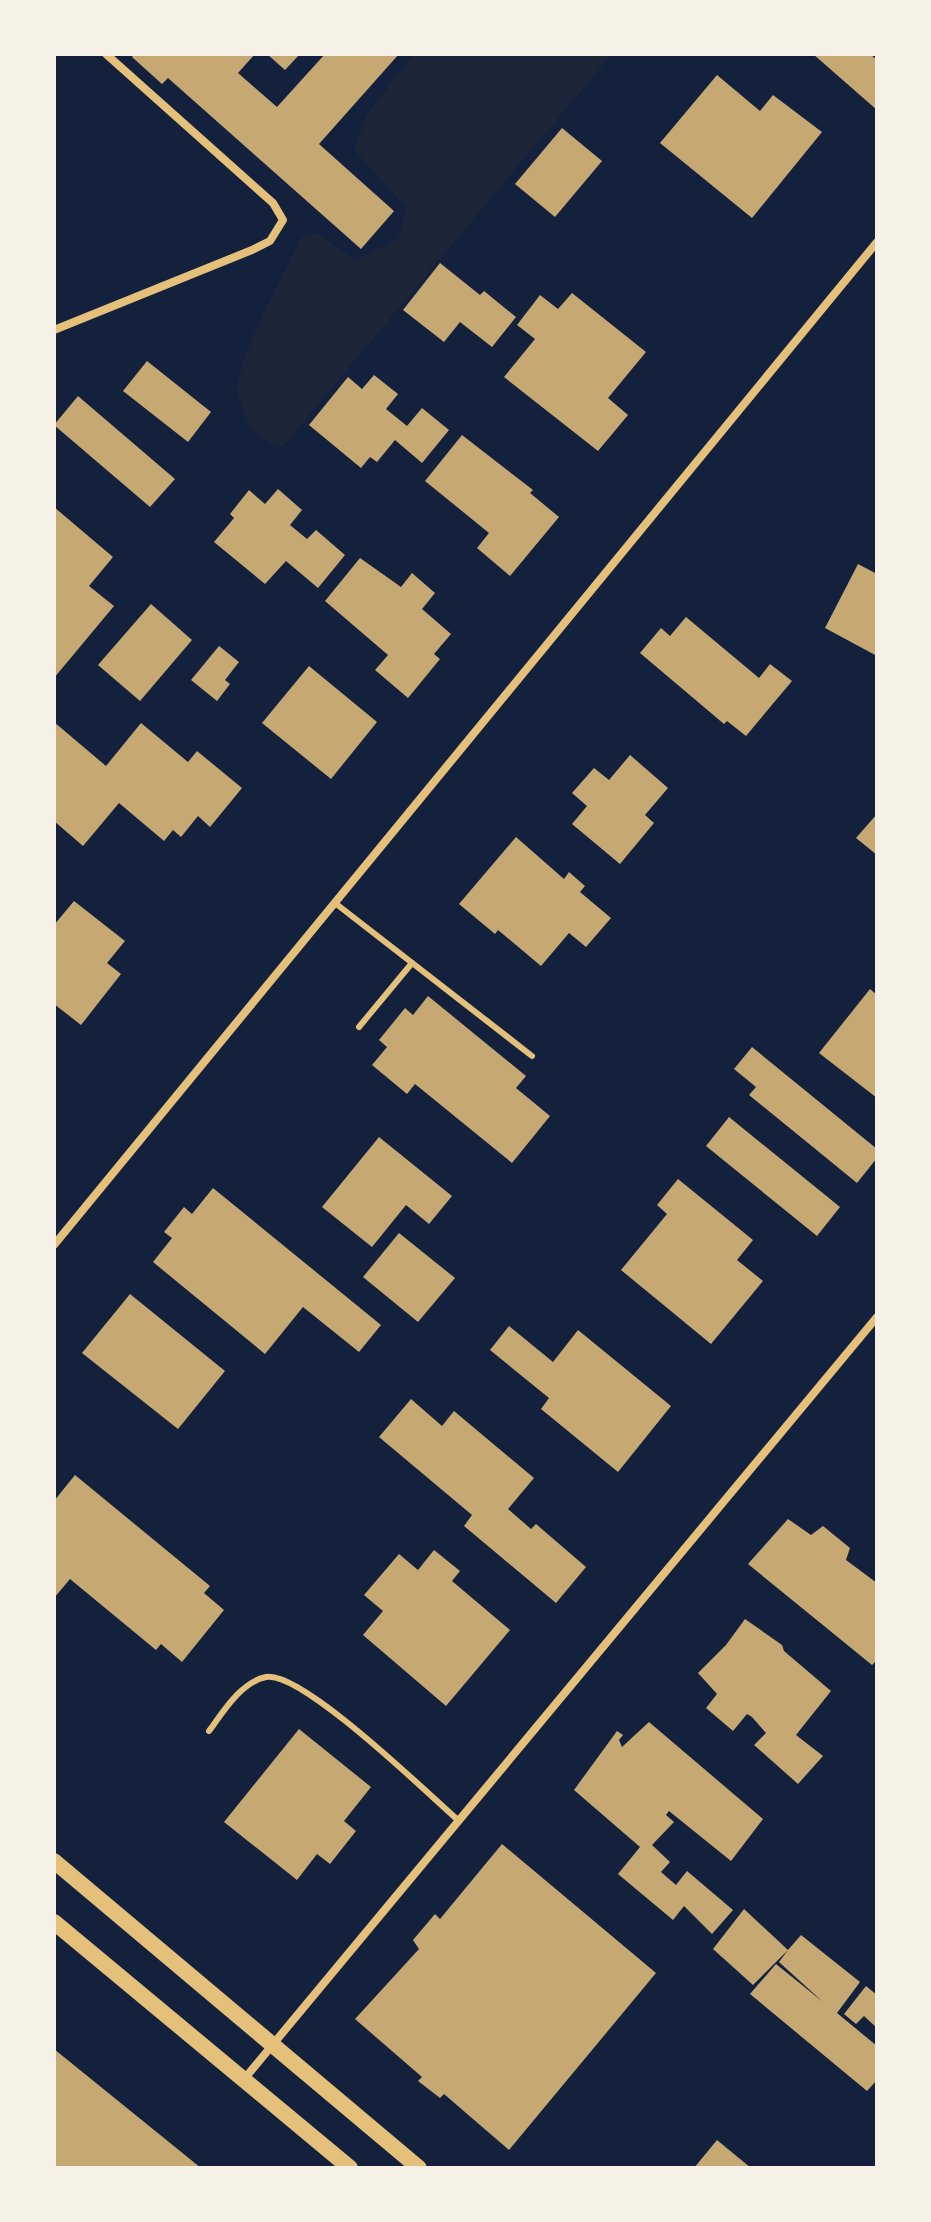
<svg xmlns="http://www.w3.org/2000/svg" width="931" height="2222" viewBox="0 0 931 2222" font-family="'Asap Condensed',sans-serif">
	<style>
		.green { fill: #1d2539 }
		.building { fill: #c6a872 }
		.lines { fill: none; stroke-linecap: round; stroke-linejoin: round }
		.service { stroke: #e5c07b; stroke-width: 6 }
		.minor { stroke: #e5c07b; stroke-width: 8 }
		.secondary { stroke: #e5c07b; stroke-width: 16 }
	</style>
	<rect width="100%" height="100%" fill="#14213d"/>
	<!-- green -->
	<path class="green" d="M 414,54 L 612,54 L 282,447 C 254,440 235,409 239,380 C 243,347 286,272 301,238 L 316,233 L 355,260 L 399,238 L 406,207 L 354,150 L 366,116 Z"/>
	<!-- building -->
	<g class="building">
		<path d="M 134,54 L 255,54 L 238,73 L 277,107 L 325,54 L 399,54 L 319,144 L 394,211 L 361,249 L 168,78 L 162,84 L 132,57 Z"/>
		<path d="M 267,54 L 300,54 L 285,70 Z"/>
		<path d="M 813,54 L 870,54 L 877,60 L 877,110 Z"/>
		<path d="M 717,75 L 760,111 L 773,95 L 822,132 L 752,218 L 660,143 Z"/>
		<path d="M 562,128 L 602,161 L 555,217 L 515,184 Z"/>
		<path d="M 440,263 L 480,295 L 484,291 L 516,317 L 492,347 L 460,322 L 444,342 L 403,310 Z"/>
		<path d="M 572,293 L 646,352 L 608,398 L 628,415 L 598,451 L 504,377 L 535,339 L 517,325 L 540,295 L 558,309 Z"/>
		<path d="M 147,361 L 211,412 L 188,442 L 123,391 Z"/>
		<path d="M 374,375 L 398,394 L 386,409 L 407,426 L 422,408 L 449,430 L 422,463 L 395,440 L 377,462 L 370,457 L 361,468 L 309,425 L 348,377 L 362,389 Z"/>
		<path d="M 78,396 L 175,479 L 150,507 L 54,425 Z"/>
		<path d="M 462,435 L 533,490 L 530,493 L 559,517 L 510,576 L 477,548 L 489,533 L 425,481 Z"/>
		<path d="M 278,489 L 302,510 L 290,525 L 307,539 L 316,530 L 345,555 L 318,588 L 286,561 L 265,584 L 214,542 L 234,518 L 230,514 L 249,490 L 265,504 Z"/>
		<path d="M 54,507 L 113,557 L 89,586 L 114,606 L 54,678 Z"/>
		<path d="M 360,558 L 401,587 L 412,573 L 435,593 L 422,609 L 451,634 L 434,654 L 440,659 L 408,698 L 375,670 L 388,655 L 325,601 Z"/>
		<path d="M 858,564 L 877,574 L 877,656 L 825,628 Z"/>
		<path d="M 151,604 L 192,640 L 140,701 L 98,665 Z"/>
		<path d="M 686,617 L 759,678 L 770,664 L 792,681 L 746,736 L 727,721 L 724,724 L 640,653 L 661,628 L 670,636 Z"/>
		<path d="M 219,646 L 239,662 L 225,680 L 230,684 L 217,701 L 191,680 Z"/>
		<path d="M 309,666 L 377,722 L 331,779 L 262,723 Z"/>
		<path d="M 54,722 L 106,766 L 141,723 L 188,762 L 197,751 L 242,788 L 210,827 L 198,816 L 181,837 L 173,830 L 164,841 L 119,803 L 83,846 L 54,821 Z"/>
		<path d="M 630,755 L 668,788 L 645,815 L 654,823 L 620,864 L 572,824 L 587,806 L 572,793 L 594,768 L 609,780 Z"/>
		<path d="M 877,814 L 877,855 L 856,838 Z"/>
		<path d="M 516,837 L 564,879 L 569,872 L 585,886 L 580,892 L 611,918 L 586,947 L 569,933 L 541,966 L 498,930 L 495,934 L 459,904 Z"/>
		<path d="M 74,901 L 125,941 L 107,963 L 121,974 L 81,1025 L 54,1004 L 54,925 Z"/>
		<path d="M 870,989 L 877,995 L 877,1098 L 819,1053 Z"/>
		<path d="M 428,996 L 526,1076 L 516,1088 L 550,1116 L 512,1163 L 415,1084 L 407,1094 L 372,1065 L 387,1047 L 379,1040 L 405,1008 L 413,1015 Z"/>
		<path d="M 752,1047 L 877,1149 L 877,1158 L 857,1183 L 749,1095 L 756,1087 L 734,1069 Z"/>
		<path d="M 729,1117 L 840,1207 L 817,1236 L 706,1146 Z"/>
		<path d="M 379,1137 L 452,1196 L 429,1224 L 406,1205 L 372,1247 L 322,1207 Z"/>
		<path d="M 678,1179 L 753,1240 L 737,1260 L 763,1281 L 711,1344 L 621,1270 L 667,1214 L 657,1205 Z"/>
		<path d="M 213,1188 L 381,1325 L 359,1352 L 303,1307 L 265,1354 L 153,1262 L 172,1238 L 164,1232 L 184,1207 L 192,1214 Z"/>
		<path d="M 399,1233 L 455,1278 L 418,1322 L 363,1277 Z"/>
		<path d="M 130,1294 L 225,1371 L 178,1429 L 82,1353 Z"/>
		<path d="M 509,1326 L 553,1362 L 578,1330 L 671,1406 L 618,1472 L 541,1409 L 549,1398 L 490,1350 Z"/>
		<path d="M 411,1399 L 442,1426 L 454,1411 L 534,1478 L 508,1509 L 531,1529 L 536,1524 L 586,1567 L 556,1603 L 464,1526 L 472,1515 L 379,1437 Z"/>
		<path d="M 75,1475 L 210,1586 L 204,1593 L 224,1610 L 182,1662 L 161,1644 L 156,1650 L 70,1579 L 54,1598 L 54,1501 Z"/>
		<path d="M 788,1519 L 811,1535 L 823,1526 L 850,1548 L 846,1560 L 877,1583 L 877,1660 L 872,1665 L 748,1564 Z"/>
		<path d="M 434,1550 L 460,1571 L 452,1581 L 510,1630 L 446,1706 L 363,1635 L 383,1611 L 364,1595 L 399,1554 L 418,1570 Z"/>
		<path d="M 745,1619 L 782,1645 L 784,1651 L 831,1691 L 796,1735 L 823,1756 L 798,1784 L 754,1745 L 766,1733 L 752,1717 L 747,1714 L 733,1731 L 706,1708 L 717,1694 L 698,1673 L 726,1645 Z"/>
		<path d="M 649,1722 L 763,1819 L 731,1861 L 669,1811 L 666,1815 L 674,1822 L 652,1845 L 670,1862 L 661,1872 L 676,1885 L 687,1871 L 733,1910 L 712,1934 L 684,1906 L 673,1920 L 618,1874 L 640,1847 L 574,1790 L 617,1731 L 623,1735 L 619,1740 L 622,1747 Z"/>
		<path d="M 299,1729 L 371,1787 L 344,1821 L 356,1831 L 330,1864 L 317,1854 L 297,1880 L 224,1822 Z"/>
		<path d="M 502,1844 L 656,1973 L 509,2150 L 444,2094 L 440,2098 L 418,2081 L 422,2077 L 355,2019 L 419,1949 L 413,1940 L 435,1914 L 440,1919 Z"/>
		<path d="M 744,1909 L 788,1950 L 801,1935 L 860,1982 L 837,2013 L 877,2046 L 877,2080 L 867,2091 L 750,1994 L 776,1964 L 823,2002 L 779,1962 L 788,1950 L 753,1985 L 713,1949 Z"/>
		<path d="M 866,1986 L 877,1995 L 877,2028 L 864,2016 L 856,2024 L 844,2014 Z"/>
		<path d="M 54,2049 L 201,2168 L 54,2168 Z"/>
		<path d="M 717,2140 L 751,2168 L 694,2168 Z"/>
	</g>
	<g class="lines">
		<!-- service -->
		<g class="service">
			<path d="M 335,903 L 532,1056"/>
			<path d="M 359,1027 L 412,963"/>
			<path d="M 209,1731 C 223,1712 241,1682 266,1677 C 301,1670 427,1793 459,1821"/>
		</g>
		<!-- minor -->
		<g class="minor">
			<path d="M 54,330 L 252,250 L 270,241 L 283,220 L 273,203 L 106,54"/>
			<path d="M 54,1245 L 877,242"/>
			<path d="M 245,2078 L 877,1317"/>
		</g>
		<!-- secondary -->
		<g class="secondary">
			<path d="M 54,1861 L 419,2168"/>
			<path d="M 54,1922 L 350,2168"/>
		</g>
	</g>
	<!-- border -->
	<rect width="931" height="2222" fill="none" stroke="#f6f1e7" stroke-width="112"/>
</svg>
